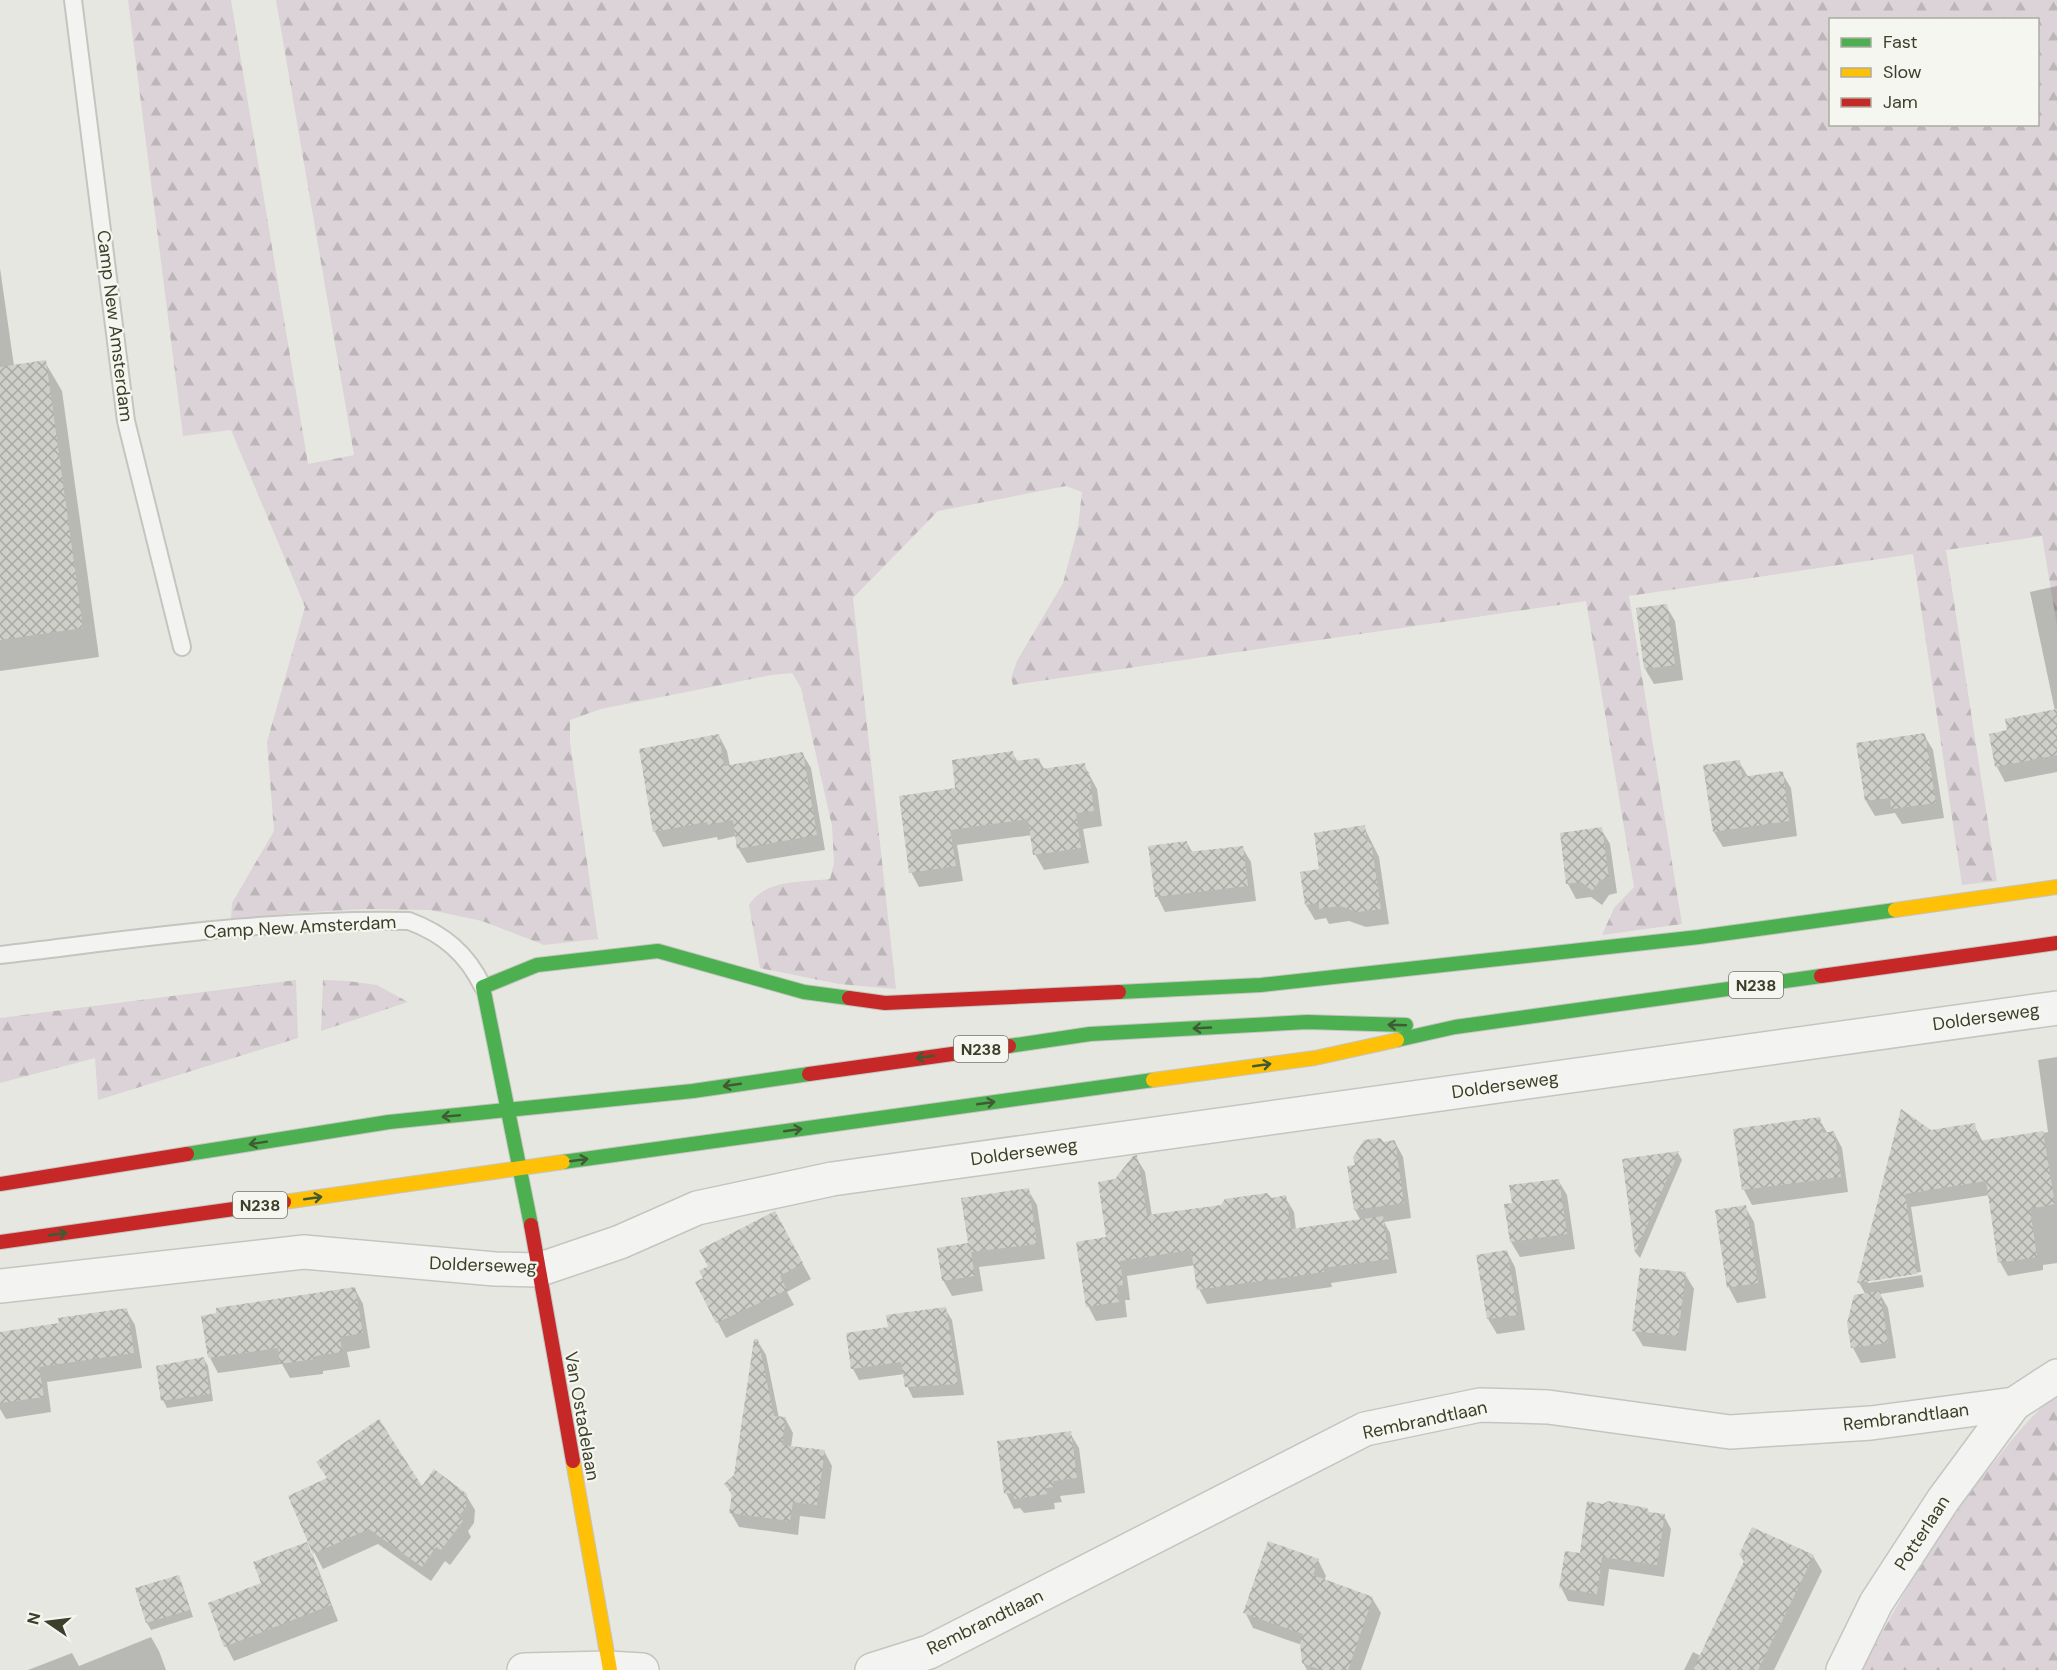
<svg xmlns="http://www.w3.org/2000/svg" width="2057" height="1670" viewBox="0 0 2057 1670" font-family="'DM Sans',sans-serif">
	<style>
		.forest { fill: url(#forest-firs); fill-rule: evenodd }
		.shadow { fill: #0003 }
		.building { fill: url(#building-cross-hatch) }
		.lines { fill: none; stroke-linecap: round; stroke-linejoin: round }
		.lane-casing { stroke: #c5c5c0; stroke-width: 20 }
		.street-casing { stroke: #c5c5c0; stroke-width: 36 }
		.fast-casing { stroke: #c5c5c0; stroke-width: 16 }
		.slow-casing { stroke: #c5c5c0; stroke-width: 16 }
		.jam-casing { stroke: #c5c5c0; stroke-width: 16 }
		.lane { stroke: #f3f4f1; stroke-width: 16 }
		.street { stroke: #f3f4f1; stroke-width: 33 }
		.fast { stroke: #4caf50; stroke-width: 14 }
		.slow { stroke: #ffc107; stroke-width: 14 }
		.jam { stroke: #c62828; stroke-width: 14 }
		.oneway { stroke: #405b34 }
		.labels { text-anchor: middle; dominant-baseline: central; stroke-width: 4.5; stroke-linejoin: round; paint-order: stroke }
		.shield { fill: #f6f6f0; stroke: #747665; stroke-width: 1.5 }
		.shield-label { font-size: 16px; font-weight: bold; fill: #3c3f2a }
		.street-label { font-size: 18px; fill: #3c3f2a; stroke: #f6f6f0 }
	</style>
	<defs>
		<pattern id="forest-firs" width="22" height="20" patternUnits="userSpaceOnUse" patternTransform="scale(1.5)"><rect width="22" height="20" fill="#dbd3d7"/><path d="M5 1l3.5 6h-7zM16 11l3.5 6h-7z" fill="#bdb6b9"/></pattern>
		<pattern id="building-cross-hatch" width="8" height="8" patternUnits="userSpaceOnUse" patternTransform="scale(1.5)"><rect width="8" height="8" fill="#cfcfca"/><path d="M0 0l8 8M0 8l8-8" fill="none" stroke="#a9a9a4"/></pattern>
	</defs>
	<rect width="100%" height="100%" fill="#e7e7e2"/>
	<!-- forest -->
	<g class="forest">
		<path d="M 128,0 L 231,0 L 308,464 L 354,455 L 276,0 L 2057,0 L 2057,626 L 2042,536 L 1946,550 L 1997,881 L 1962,885 L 1913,554 L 1629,596 L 1682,924 L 1602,935 L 1614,908 L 1634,887 L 1586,601 L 1013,685 L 1011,678 L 1017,661 L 1063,583 L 1078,527 L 1082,492 L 1066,486 L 938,511 L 853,598 L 896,989 L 839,984 L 760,968 L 749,905 C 765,879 803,882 830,879 L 834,863 L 832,826 L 801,688 L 792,673 L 772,675 L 601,709 L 570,720 L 570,742 L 598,939 L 544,945 L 482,921 L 430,910 L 366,909 L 294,913 L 231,920 L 232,903 L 274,831 L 267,742 L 305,607 L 231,430 L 183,436 ZM 1830,20 L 2038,20 L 2038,124 L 1830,124 Z"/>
		<path d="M 296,980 L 298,1038 L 98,1100 L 95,1058 L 0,1083 L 0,1018 Z"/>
		<path d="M 323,980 L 348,981 L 377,985 L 408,1002 L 321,1031 Z"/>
		<path d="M 2057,1394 L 2057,1670 L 1861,1670 C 1901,1597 1942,1526 1995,1461 C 2014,1437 2033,1413 2057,1394 Z"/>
	</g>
	<!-- shadow -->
	<g class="shadow">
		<path d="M 0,268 L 14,366 L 45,362 L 62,391 L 99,657 L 0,671 Z"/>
		<path d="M 2057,586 L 2057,772 L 2005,782 L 1997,767 L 1990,735 L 2009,731 L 2055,711 L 2030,592 Z"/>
		<path d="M 1666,606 L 1675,621 L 1683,680 L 1654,684 L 1645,669 Z"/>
		<path d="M 1924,735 L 1933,750 L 1944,818 L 1902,824 L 1895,813 L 1875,816 L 1866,801 Z"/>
		<path d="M 719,736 L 727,751 L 730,766 L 802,753 L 811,768 L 825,850 L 747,863 L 738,848 L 736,836 L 718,840 L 717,837 L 663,847 L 655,832 L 640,750 Z"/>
		<path d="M 1012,753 L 1018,762 L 1038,759 L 1045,770 L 1084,765 L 1097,789 L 1102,826 L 1083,829 L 1089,863 L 1044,870 L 1035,854 L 1032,835 L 957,845 L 963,881 L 919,887 L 911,872 L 957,789 Z"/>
		<path d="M 1739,762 L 1749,778 L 1782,773 L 1791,788 L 1797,836 L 1723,847 L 1714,832 Z"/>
		<path d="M 1364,827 L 1379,857 L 1389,924 L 1366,927 L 1349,921 L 1329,924 L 1326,918 L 1315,920 L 1306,905 L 1321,870 Z"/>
		<path d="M 1601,829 L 1610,844 L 1617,893 L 1609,895 L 1602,905 L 1591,897 L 1576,899 L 1568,884 L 1561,834 Z"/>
		<path d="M 1187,843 L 1193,853 L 1242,847 L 1251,862 L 1256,901 L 1165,912 L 1157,896 Z"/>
		<path d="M 2057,1057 L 2057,1263 L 2043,1265 L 2043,1270 L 2008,1276 L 2000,1262 L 1990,1195 L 1911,1207 L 1921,1272 L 1868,1280 L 1868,1283 L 1922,1275 L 1924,1287 L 1880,1294 L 1888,1308 L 1896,1358 L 1861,1363 L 1853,1348 L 1866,1295 L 1859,1283 L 1902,1112 L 1930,1131 L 1974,1125 L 1983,1142 L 2048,1132 L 2038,1060 Z"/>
		<path d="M 1819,1119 L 1828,1134 L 1834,1133 L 1842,1148 L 1848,1192 L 1752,1205 L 1744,1190 Z"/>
		<path d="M 1395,1142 L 1403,1157 L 1411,1218 L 1384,1222 L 1390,1233 L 1397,1273 L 1331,1283 L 1332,1287 L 1207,1304 L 1199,1289 L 1195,1265 L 1127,1276 L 1130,1300 L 1125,1300 L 1127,1317 L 1096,1321 L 1088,1306 L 1108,1239 L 1116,1180 L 1136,1157 L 1145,1172 L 1152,1216 L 1285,1197 L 1294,1212 L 1296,1230 L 1361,1221 L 1355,1210 L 1356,1166 L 1384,1144 Z"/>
		<path d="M 1678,1153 L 1682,1160 L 1640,1258 L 1636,1253 L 1624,1161 Z"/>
		<path d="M 1558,1180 L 1567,1195 L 1575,1249 L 1520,1257 L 1511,1242 L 1506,1206 L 1514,1204 Z"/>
		<path d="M 1028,1190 L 1037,1205 L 1045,1259 L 979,1267 L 983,1291 L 952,1296 L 943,1280 L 969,1245 Z"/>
		<path d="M 1745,1207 L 1754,1222 L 1766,1298 L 1737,1303 L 1729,1288 L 1717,1212 Z"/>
		<path d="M 783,1228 L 811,1279 L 787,1292 L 794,1305 L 726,1338 L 697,1283 Z"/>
		<path d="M 1507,1252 L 1515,1267 L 1525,1330 L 1497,1334 L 1488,1319 Z"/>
		<path d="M 1685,1274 L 1694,1289 L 1686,1351 L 1643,1346 L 1634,1331 Z"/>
		<path d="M 355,1289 L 363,1304 L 370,1348 L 347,1352 L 350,1367 L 323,1371 L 323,1374 L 290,1378 L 282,1364 L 218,1373 L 210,1358 Z"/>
		<path d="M 945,1309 L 952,1320 L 964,1395 L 913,1398 L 907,1386 L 905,1374 L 859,1380 L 853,1369 L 848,1334 L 889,1328 Z"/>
		<path d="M 126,1310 L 135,1325 L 142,1368 L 47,1382 L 51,1412 L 6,1419 L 0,1409 L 0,1334 L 61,1325 Z"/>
		<path d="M 757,1340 L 766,1355 L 779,1418 L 785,1418 L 793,1433 L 791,1447 L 824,1451 L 832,1466 L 825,1519 L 800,1516 L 798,1535 L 739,1527 L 731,1513 L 733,1497 L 726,1484 L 736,1476 Z"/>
		<path d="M 204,1359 L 208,1366 L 213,1401 L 167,1408 L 163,1400 Z"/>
		<path d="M 1070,1433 L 1079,1448 L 1085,1493 L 1060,1496 L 1062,1502 L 1054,1503 L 1055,1509 L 1024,1513 L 1020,1508 L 1014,1509 L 1006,1493 Z"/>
		<path d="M 422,1489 L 466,1495 L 475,1510 L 474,1523 L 468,1531 L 471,1537 L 450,1565 L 445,1561 L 431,1581 L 378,1544 L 323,1569 L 315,1554 L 290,1497 Z"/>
		<path d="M 1648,1513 L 1664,1516 L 1671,1529 L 1664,1577 L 1609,1569 L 1604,1606 L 1568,1601 L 1561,1587 L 1581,1554 Z"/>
		<path d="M 306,1544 L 314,1558 L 338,1621 L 234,1661 L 226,1646 L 263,1583 Z"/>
		<path d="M 1740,1555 L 1813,1556 L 1822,1571 L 1774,1670 L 1684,1670 L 1693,1652 L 1701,1656 L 1745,1563 Z"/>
		<path d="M 1318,1560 L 1326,1576 L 1324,1581 L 1372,1598 L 1381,1613 L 1361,1670 L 1307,1670 L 1303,1663 L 1302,1645 L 1253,1628 L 1245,1612 Z"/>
		<path d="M 178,1576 L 182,1584 L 193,1617 L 151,1630 L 147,1623 Z"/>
		<path d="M 151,1637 L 159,1651 L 166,1670 L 28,1670 L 72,1653 L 79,1666 Z"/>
	</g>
	<!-- building -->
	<g class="building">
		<path d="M 46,360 L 83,628 L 0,640 L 0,367 Z"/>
		<path d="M 1667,604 L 1675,665 L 1644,669 L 1636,608 Z"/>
		<path d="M 2057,709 L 2057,755 L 1995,767 L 1989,734 L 2007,730 L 2005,719 Z"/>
		<path d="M 1925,733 L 1936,803 L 1891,809 L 1890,798 L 1865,801 L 1856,743 Z"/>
		<path d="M 719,734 L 724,766 L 803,752 L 817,835 L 737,849 L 733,820 L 708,825 L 707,822 L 653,832 L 639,749 Z"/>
		<path d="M 1013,751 L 1015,761 L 1039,758 L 1041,769 L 1085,763 L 1086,772 L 1089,772 L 1094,811 L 1076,813 L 1081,848 L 1033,855 L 1028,819 L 950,830 L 956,866 L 909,873 L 899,796 L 955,788 L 952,760 Z"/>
		<path d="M 1740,760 L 1742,777 L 1783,771 L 1789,821 L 1713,832 L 1703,765 Z"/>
		<path d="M 1365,825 L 1367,841 L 1371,841 L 1381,909 L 1357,912 L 1340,906 L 1319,909 L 1319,903 L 1305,905 L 1300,872 L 1319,869 L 1314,833 Z"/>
		<path d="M 1602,827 L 1609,878 L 1600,880 L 1593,891 L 1581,882 L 1566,884 L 1560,833 Z"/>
		<path d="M 1187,841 L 1188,852 L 1243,846 L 1248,886 L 1155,897 L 1148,846 Z"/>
		<path d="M 1901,1109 L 1931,1130 L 1975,1123 L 1978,1141 L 2043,1131 L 2055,1204 L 2030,1209 L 2037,1257 L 1998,1263 L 1986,1181 L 1905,1194 L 1917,1274 L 1857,1283 Z"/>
		<path d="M 1820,1117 L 1823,1133 L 1834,1131 L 1841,1177 L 1742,1190 L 1733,1129 Z"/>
		<path d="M 1380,1138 L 1384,1142 L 1395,1140 L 1404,1203 L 1354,1210 L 1347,1166 L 1355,1165 L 1353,1157 L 1364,1140 Z"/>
		<path d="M 1679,1151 L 1635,1253 L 1622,1159 Z"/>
		<path d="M 1137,1155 L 1147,1215 L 1221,1205 L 1225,1199 L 1267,1193 L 1272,1198 L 1286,1195 L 1291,1229 L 1383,1216 L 1389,1259 L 1323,1268 L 1324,1272 L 1197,1290 L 1191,1250 L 1120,1261 L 1123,1285 L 1117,1286 L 1119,1302 L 1086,1307 L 1076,1242 L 1106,1237 L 1098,1182 L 1115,1179 L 1133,1156 Z"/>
		<path d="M 1559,1179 L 1567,1234 L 1510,1242 L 1504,1204 L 1512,1203 L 1509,1185 Z"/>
		<path d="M 1029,1188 L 1037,1244 L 971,1252 L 975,1276 L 942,1281 L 937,1248 L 968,1243 L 961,1198 Z"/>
		<path d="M 1746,1205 L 1758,1283 L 1727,1288 L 1715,1210 Z"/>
		<path d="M 775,1211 L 803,1263 L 780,1276 L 787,1290 L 716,1323 L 695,1282 L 703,1278 L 699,1271 L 708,1266 L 699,1250 Z"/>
		<path d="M 1507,1250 L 1518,1315 L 1487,1319 L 1476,1255 Z"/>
		<path d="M 1640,1268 L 1686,1272 L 1678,1336 L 1632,1331 Z"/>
		<path d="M 355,1287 L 363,1333 L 340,1337 L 342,1352 L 315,1356 L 315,1359 L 280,1364 L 278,1348 L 208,1358 L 201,1316 L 216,1313 L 216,1308 Z"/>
		<path d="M 1880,1291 L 1888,1343 L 1851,1348 L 1847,1323 L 1854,1295 Z"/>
		<path d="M 946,1307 L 958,1384 L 905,1387 L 901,1362 L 851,1369 L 846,1333 L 888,1327 L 886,1315 Z"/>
		<path d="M 127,1308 L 134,1353 L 39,1367 L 44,1397 L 0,1403 L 0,1332 L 59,1323 L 58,1318 Z"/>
		<path d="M 754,1339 L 758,1339 L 774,1416 L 786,1417 L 782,1445 L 825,1450 L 817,1505 L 793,1502 L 790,1521 L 729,1513 L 732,1494 L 724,1484 L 734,1475 Z"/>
		<path d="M 204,1357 L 210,1394 L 161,1401 L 156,1366 Z"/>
		<path d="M 379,1419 L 422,1486 L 434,1469 L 467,1494 L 466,1507 L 458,1517 L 463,1521 L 441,1550 L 436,1547 L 422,1567 L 369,1529 L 313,1554 L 288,1496 L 327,1478 L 316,1462 Z"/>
		<path d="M 1071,1431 L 1077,1478 L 1053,1481 L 1054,1487 L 1046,1488 L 1047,1494 L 1014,1499 L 1013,1493 L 1004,1494 L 997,1441 Z"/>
		<path d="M 1587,1501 L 1603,1504 L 1608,1501 L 1647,1508 L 1649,1512 L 1665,1514 L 1657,1565 L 1602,1557 L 1597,1594 L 1559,1588 L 1565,1551 L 1580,1553 Z"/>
		<path d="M 1752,1527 L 1814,1555 L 1758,1670 L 1693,1670 L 1745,1559 L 1739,1555 Z"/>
		<path d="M 1268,1541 L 1319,1559 L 1313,1575 L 1373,1597 L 1348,1670 L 1321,1670 L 1302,1663 L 1300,1643 L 1303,1634 L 1243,1613 Z"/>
		<path d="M 307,1542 L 331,1605 L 224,1647 L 208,1603 L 261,1583 L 253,1562 Z"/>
		<path d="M 179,1575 L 190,1610 L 146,1623 L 135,1588 Z"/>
	</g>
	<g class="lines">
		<defs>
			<g id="lane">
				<path d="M 73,0 L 126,421 L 182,647"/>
				<path d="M 0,955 C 136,939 272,918 409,921 C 444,934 467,954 483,987"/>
			</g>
			<g id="street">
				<path d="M 0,1286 L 304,1252 L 495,1269 L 538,1270 L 620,1242 L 697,1208 L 832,1179 L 2057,1008"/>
				<path d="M 524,1670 L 609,1668 L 642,1670"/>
				<path d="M 872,1670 L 929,1652 L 1365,1429 L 1480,1405 L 1548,1407 L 1730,1432 L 1871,1423 L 2014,1404 L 2057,1376"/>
				<path d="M 1843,1670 L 1876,1603 L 1943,1500 L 2014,1404"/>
			</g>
			<g id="fast">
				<path d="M 1119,992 L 1261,985 L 1699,937 L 1895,910"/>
				<path d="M 1397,1040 L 1455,1027 L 1821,976"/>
				<path d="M 1009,1046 L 1090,1034 L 1307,1022 L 1406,1025"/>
				<path d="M 187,1154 L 389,1122 L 693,1091 L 809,1074"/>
				<path d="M 563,1162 L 1153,1080"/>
				<path d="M 531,1225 L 483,987 L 537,965 L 658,951 L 804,992 L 849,998"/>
			</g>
			<g id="slow">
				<path d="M 1895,910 L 2057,887"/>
				<path d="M 1153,1080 L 1315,1058 L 1397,1040"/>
				<path d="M 284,1202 L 563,1162"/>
				<path d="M 573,1461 L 610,1670"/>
			</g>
			<g id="jam">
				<path d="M 1821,976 L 2057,943"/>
				<path d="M 849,998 L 885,1003 L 1119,992"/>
				<path d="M 809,1074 L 1009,1046"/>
				<path d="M 0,1184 L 187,1154"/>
				<path d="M 531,1225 L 573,1461"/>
				<path d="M 0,1242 L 284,1202"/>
			</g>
		</defs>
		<!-- lane casing -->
		<use href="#lane" class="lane-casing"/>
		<!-- street casing -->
		<use href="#street" class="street-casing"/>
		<!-- fast casing -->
		<use href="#fast" class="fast-casing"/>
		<!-- slow casing -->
		<use href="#slow" class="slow-casing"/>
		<!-- jam casing -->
		<use href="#jam" class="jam-casing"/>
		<!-- lane -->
		<use href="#lane" class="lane"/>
		<!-- street -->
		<use href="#street" class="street"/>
		<!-- fast -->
		<use href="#fast" class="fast"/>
		<!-- slow -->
		<use href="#slow" class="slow"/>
		<!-- jam -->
		<use href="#jam" class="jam"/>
	</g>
	<!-- one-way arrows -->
	<defs><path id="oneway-shaft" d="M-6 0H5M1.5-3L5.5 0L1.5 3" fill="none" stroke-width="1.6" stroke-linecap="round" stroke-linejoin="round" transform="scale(1.5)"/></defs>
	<g class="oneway">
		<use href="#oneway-shaft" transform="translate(1397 1025) rotate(-178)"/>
		<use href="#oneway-shaft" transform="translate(1202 1028) rotate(177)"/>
		<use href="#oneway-shaft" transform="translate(925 1057) rotate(172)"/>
		<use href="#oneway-shaft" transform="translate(1262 1065) rotate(-8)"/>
		<use href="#oneway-shaft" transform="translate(732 1085) rotate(172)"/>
		<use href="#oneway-shaft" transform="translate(986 1103) rotate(-8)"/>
		<use href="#oneway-shaft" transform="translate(451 1116) rotate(175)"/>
		<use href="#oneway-shaft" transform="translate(793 1130) rotate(-8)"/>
		<use href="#oneway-shaft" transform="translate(258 1143) rotate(171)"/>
		<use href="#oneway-shaft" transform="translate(579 1160) rotate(-8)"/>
		<use href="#oneway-shaft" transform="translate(313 1198) rotate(-8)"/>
		<use href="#oneway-shaft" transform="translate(58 1234) rotate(-8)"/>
	</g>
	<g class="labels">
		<!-- shield labels -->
		<g class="shield">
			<rect x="1729" y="972" width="54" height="26" rx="4.5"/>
			<rect x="954" y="1036" width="54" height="26" rx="4.5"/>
			<rect x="233" y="1192" width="54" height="26" rx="4.5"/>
		</g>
		<g class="shield-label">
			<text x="1756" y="985">N238</text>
			<text x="981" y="1049">N238</text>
			<text x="260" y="1205">N238</text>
		</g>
		<!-- street labels -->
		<g class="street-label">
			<text transform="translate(115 326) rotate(83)">Camp New Amsterdam</text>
			<text transform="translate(300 927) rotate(-3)">Camp New Amsterdam</text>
			<text transform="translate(1986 1017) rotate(-8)">Dolderseweg</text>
			<text transform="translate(1505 1085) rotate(-8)">Dolderseweg</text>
			<text transform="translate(1024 1152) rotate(-8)">Dolderseweg</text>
			<text transform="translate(483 1265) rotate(2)">Dolderseweg</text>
			<text transform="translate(582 1416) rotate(80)">Van Ostadelaan</text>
			<text transform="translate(1906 1417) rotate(-7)">Rembrandtlaan</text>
			<text transform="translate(1425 1420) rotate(-12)">Rembrandtlaan</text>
			<text transform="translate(1922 1533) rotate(-57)">Potterlaan</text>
			<text transform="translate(985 1622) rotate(-26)">Rembrandtlaan</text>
		</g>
	</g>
	<!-- legend -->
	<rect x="1829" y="18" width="210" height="108" fill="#f6f6f0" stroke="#acada1" stroke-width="1.5"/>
	<rect x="1841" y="38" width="30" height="9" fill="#4caf50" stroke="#acada1" stroke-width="1.5"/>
	<text x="1883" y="48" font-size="18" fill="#3c3f2a">Fast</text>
	<rect x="1841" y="68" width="30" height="9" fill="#ffc107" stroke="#acada1" stroke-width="1.5"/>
	<text x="1883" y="78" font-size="18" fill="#3c3f2a">Slow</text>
	<rect x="1841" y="98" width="30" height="9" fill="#c62828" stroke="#acada1" stroke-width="1.5"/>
	<text x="1883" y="108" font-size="18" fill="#3c3f2a">Jam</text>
	<!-- north arrow -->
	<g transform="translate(48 1622) rotate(284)" stroke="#f6f6f0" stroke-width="4.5" paint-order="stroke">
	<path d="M0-4.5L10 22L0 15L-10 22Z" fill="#3c3f2a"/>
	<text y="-9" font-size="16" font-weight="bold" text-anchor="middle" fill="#3c3f2a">N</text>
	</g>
</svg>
